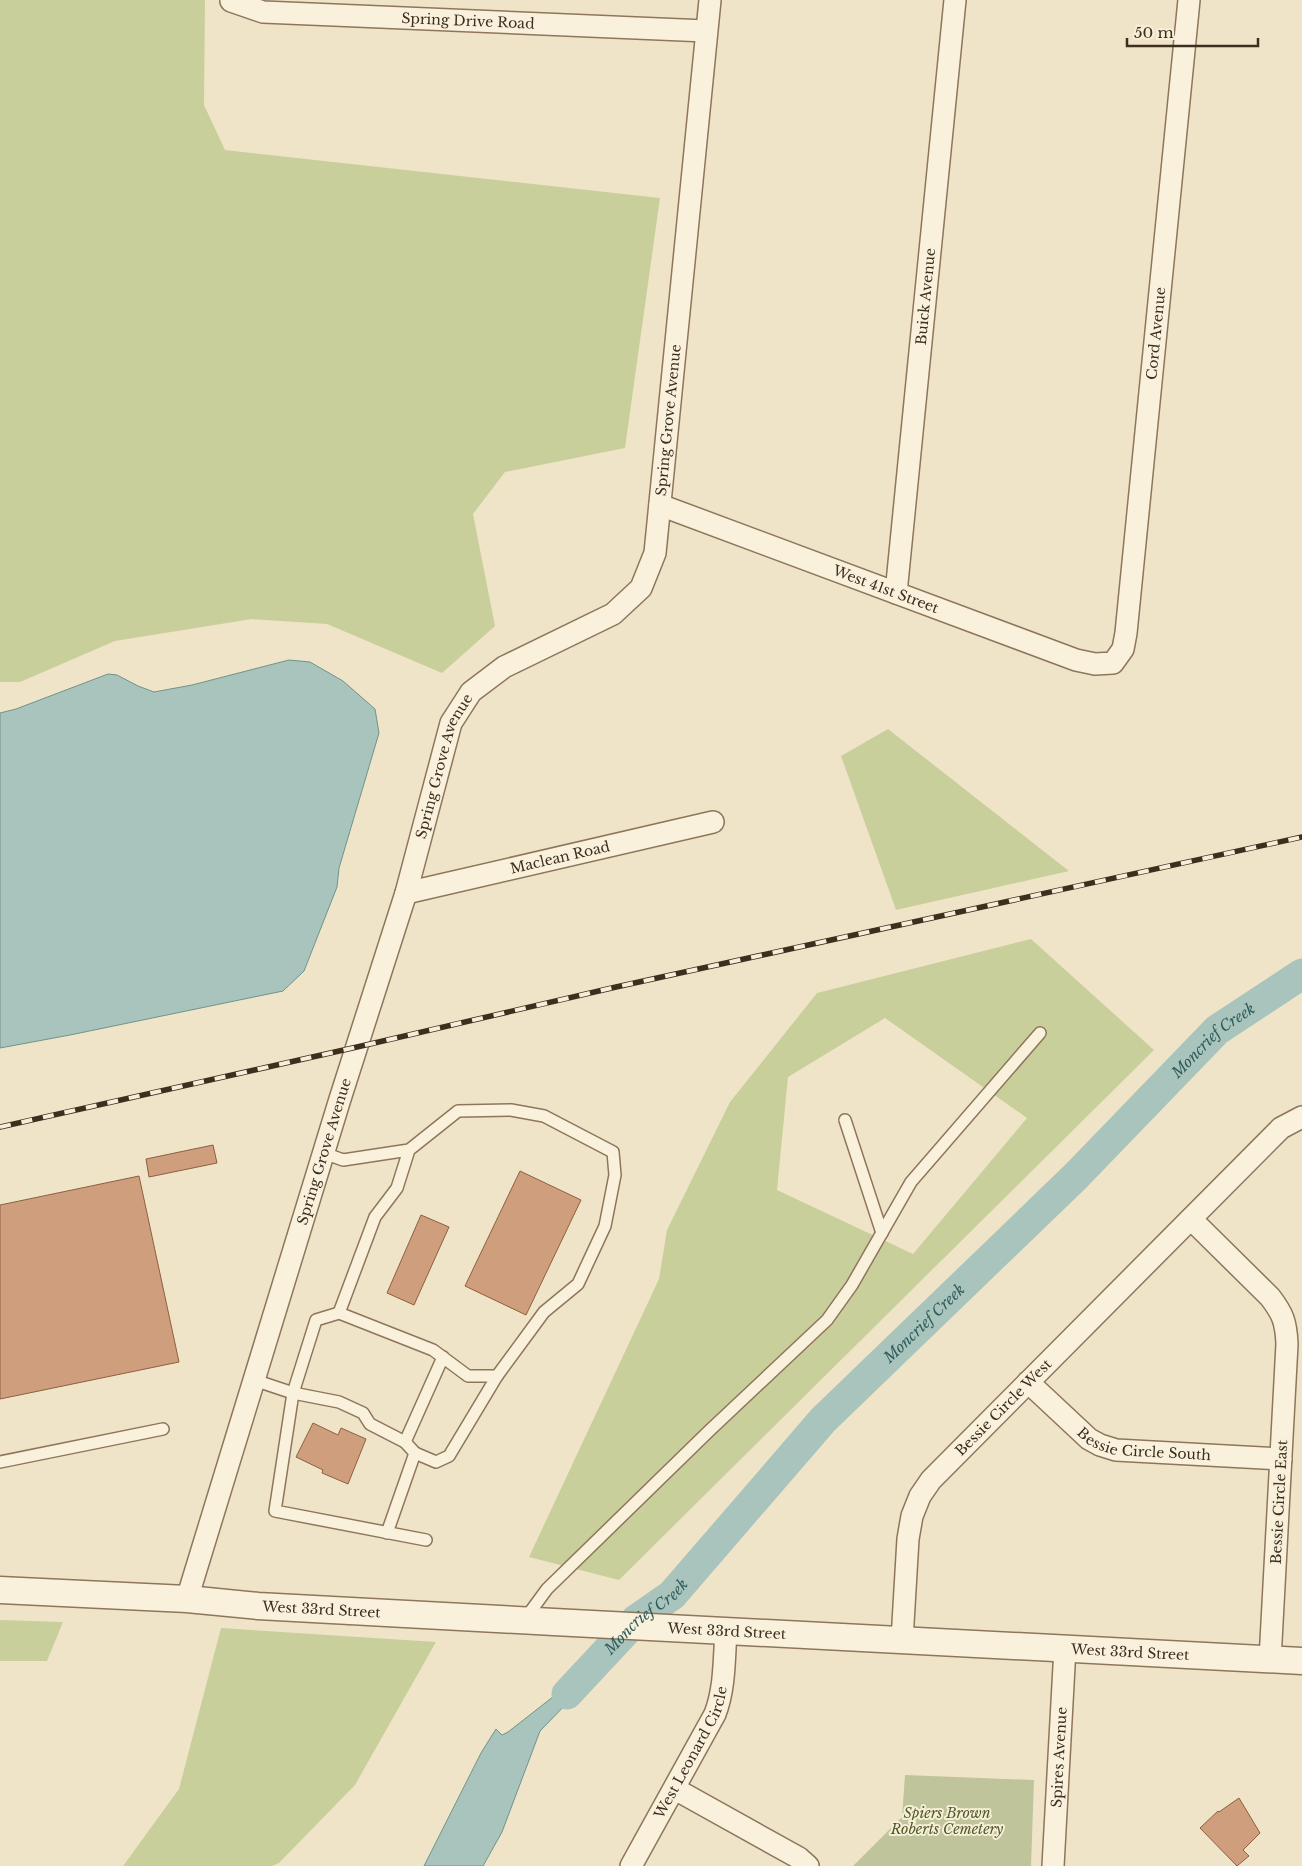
<svg xmlns="http://www.w3.org/2000/svg" width="1302" height="1866" viewBox="0 0 1302 1866" font-family="'Libre Baskerville',serif">
	<style>
		.green { fill: #c9cf9b; fill-rule: evenodd }
		.cemetery { fill: #bfc49a }
		.water { fill: #a9c4bc; stroke: #6f938a }
		.lines { fill: none; stroke-linecap: round; stroke-linejoin: round }
		.river { stroke: #a9c4bc; stroke-width: 31 }
		.building { fill: #cf9f7d; stroke: #8d5f41 }
		.service-casing { stroke: #8d765c; stroke-width: 14 }
		.minor-casing { stroke: #8d765c; stroke-width: 24 }
		.tertiary-casing { stroke: #8d765c; stroke-width: 29 }
		.service { stroke: #faf1dc; stroke-width: 11 }
		.minor { stroke: #faf1dc; stroke-width: 21 }
		.tertiary { stroke: #faf1dc; stroke-width: 26 }
		.rail-casing { stroke: #3d2e20; stroke-width: 5.5 }
		.rail { stroke: #f7eed8; stroke-width: 4; stroke-dasharray: 11; stroke-linecap: butt }
		.labels { text-anchor: middle; dominant-baseline: central; stroke-width: 4; stroke-linejoin: round; paint-order: stroke }
		.street-label { font-size: 14px; fill: #3d2e20; stroke: #f7eed8 }
		.park-label { font-size: 14px; font-style: italic; fill: #4d5a26; stroke: #f7eed8 }
		.water-label { font-size: 15px; font-style: italic; fill: #2f5d5a; stroke: #f7eed8 }
	</style>
	<rect width="100%" height="100%" fill="#f0e4c8"/>
	<!-- green -->
	<g class="green">
		<path d="M 0,0 L 205,0 L 204,105 L 225,150 L 660,198 L 625,448 L 505,472 L 473,514 L 495,626 L 442,673 L 327,624 L 252,619 L 115,641 L 20,682 L 0,682 Z"/>
		<path d="M 888,729 L 1069,871 L 896,910 L 841,756 Z"/>
		<path d="M 1031,939 L 1154,1050 L 619,1580 L 529,1557 L 659,1279 L 667,1230 L 730,1102 L 817,993 ZM 885,1018 L 1027,1118 L 913,1254 L 777,1190 L 788,1077 Z"/>
		<path d="M 0,1620 L 63,1622 L 47,1661 L 0,1661 Z"/>
		<path d="M 221,1628 L 436,1642 L 355,1785 L 279,1863 L 272,1866 L 123,1866 L 179,1789 Z"/>
	</g>
	<!-- cemetery -->
	<path class="cemetery" d="M 905,1775 L 1034,1780 L 1031,1866 L 853,1866 L 902,1817 Z"/>
	<!-- water -->
	<g class="water">
		<path d="M 289,660 L 310,662 L 343,681 L 375,709 L 379,733 L 339,868 L 337,887 L 304,971 L 283,991 L 70,1035 L 0,1048 L 0,713 L 16,709 L 108,674 L 117,675 L 138,686 L 154,692 L 192,685 Z"/>
		<path d="M 563,1689 L 571,1699 L 540,1731 L 502,1832 L 483,1866 L 424,1866 L 481,1753 L 496,1729 L 502,1735 L 508,1732 Z"/>
	</g>
	<g class="lines">
		<!-- river -->
		<path class="river" id="s1" d="M 567,1694 L 636,1620 L 672,1595 L 823,1420 L 1076,1176 L 1217,1030 L 1302,974"/>
	</g>
	<!-- building -->
	<g class="building">
		<path d="M 213,1145 L 217,1163 L 149,1177 L 146,1159 Z"/>
		<path d="M 520,1171 L 581,1200 L 526,1315 L 465,1286 Z"/>
		<path d="M 139,1176 L 179,1362 L 0,1399 L 0,1205 Z"/>
		<path d="M 421,1215 L 449,1227 L 414,1305 L 387,1293 Z"/>
		<path d="M 313,1423 L 338,1435 L 341,1428 L 366,1439 L 348,1484 L 322,1473 L 323,1470 L 296,1457 Z"/>
		<path d="M 1239,1798 L 1260,1833 L 1243,1850 L 1249,1856 L 1237,1866 L 1200,1828 L 1218,1811 L 1219,1812 Z"/>
	</g>
	<g class="lines">
		<defs>
			<g id="service">
				<path d="M 845,1120 L 882,1233"/>
				<path d="M 324,1153 L 343,1160 L 409,1150 L 458,1111 L 511,1110 L 544,1116 L 613,1152 L 615,1175 L 605,1226 L 578,1284 L 544,1312 L 497,1376 L 468,1376 L 433,1350 L 339,1313 L 375,1217 L 397,1188 L 409,1150"/>
				<path d="M 254,1380 L 293,1393 L 316,1320 L 339,1313"/>
				<path d="M 405,1442 L 443,1357"/>
				<path d="M 415,1453 L 405,1442 L 370,1424 L 363,1413 L 339,1402 L 293,1393 L 275,1511 L 426,1540"/>
				<path d="M 0,1462 L 163,1429"/>
				<path d="M 387,1533 L 415,1453 L 436,1462 L 449,1456 L 497,1376"/>
				<path d="M 525,1619 L 547,1589 L 709,1431 L 827,1320 L 852,1285 L 911,1182 L 1040,1033"/>
			</g>
			<g id="minor">
				<path id="s2" d="M 231,1 L 263,12 L 706,31"/>
				<path id="s3" d="M 660,505 L 1076,660 L 1095,664 L 1113,663 L 1123,649 L 1126,633 L 1189,0"/>
				<path id="s4" d="M 896,593 L 955,0"/>
				<path id="s5" d="M 406,893 L 713,822"/>
				<path d="M 1191,1219 L 1270,1297 C 1283,1314 1286,1322 1287,1344 L 1270,1660"/>
				<path id="s6" d="M 1028,1382 L 1089,1439 L 1100,1445 L 1116,1450 L 1281,1459"/>
				<path id="s7" d="M 187,1599 L 340,1099 L 406,893 L 451,723 L 471,692 L 504,667 L 613,614 L 641,588 L 655,553 L 710,0"/>
				<path id="s8" d="M 902,1640 L 908,1539 L 912,1516 L 920,1496 L 931,1480 L 1281,1128 L 1302,1117"/>
				<path d="M 675,1789 L 799,1858 L 808,1866"/>
				<path id="s9" d="M 631,1866 L 715,1714 C 725,1688 724,1659 726,1631"/>
				<path id="s10" d="M 1053,1866 L 1065,1648"/>
			</g>
			<g id="tertiary">
				<path id="s11" d="M 0,1590 L 187,1599 L 258,1606 L 554,1622 L 1302,1661"/>
			</g>
		</defs>
		<!-- service casing -->
		<use href="#service" class="service-casing"/>
		<!-- minor casing -->
		<use href="#minor" class="minor-casing"/>
		<!-- tertiary casing -->
		<use href="#tertiary" class="tertiary-casing"/>
		<!-- service -->
		<use href="#service" class="service"/>
		<!-- minor -->
		<use href="#minor" class="minor"/>
		<!-- tertiary -->
		<use href="#tertiary" class="tertiary"/>
		<defs>
			<path id="rail" d="M 0,1127 L 357,1047 L 616,987 L 1302,837"/>
		</defs>
		<!-- rail casing -->
		<use href="#rail" class="rail-casing"/>
		<!-- rail -->
		<use href="#rail" class="rail"/>
	</g>
	<g class="labels">
		<!-- street labels -->
		<g class="street-label">
			<text stroke="none"><textPath href="#s2" startOffset="239">Spring Drive Road</textPath></text>
			<text stroke="none"><textPath href="#s4" startOffset="298">Buick Avenue</textPath></text>
			<text stroke="none"><textPath href="#s3" startOffset="816">Cord Avenue</textPath></text>
			<text stroke="none"><textPath href="#s7" startOffset="1324">Spring Grove Avenue</textPath></text>
			<text stroke="none"><textPath href="#s3" startOffset="241">West 41st Street</textPath></text>
			<text stroke="none"><textPath href="#s7" startOffset="872">Spring Grove Avenue</textPath></text>
			<text stroke="none"><textPath href="#s5" startOffset="158">Maclean Road</textPath></text>
			<text stroke="none"><textPath href="#s7" startOffset="468">Spring Grove Avenue</textPath></text>
			<text stroke="none"><textPath href="#s8" startOffset="268">Bessie Circle West</textPath></text>
			<text stroke="none"><textPath href="#s6" startOffset="139">Bessie Circle South</textPath></text>
			<text transform="translate(1279 1502) rotate(-87)">Bessie Circle East</text>
			<text stroke="none"><textPath href="#s11" startOffset="322">West 33rd Street</textPath></text>
			<text stroke="none"><textPath href="#s11" startOffset="728">West 33rd Street</textPath></text>
			<text stroke="none"><textPath href="#s11" startOffset="1132">West 33rd Street</textPath></text>
			<text stroke="none"><textPath href="#s9" startOffset="129">West Leonard Circle</textPath></text>
			<text stroke="none"><textPath href="#s10" startOffset="109">Spires Avenue</textPath></text>
		</g>
		<!-- park labels -->
		<g class="park-label">
			<text x="947" y="1813">Spiers Brown<tspan x="947" dy="16">Roberts Cemetery</tspan></text>
		</g>
		<!-- water labels -->
		<g class="water-label">
			<text stroke="none"><textPath href="#s1" startOffset="921">Moncrief Creek</textPath></text>
			<text stroke="none"><textPath href="#s1" startOffset="516">Moncrief Creek</textPath></text>
			<text stroke="none"><textPath href="#s1" startOffset="111">Moncrief Creek</textPath></text>
		</g>
	</g>
	<!-- scale -->
	<path d="M1127 38v8h131v-8" fill="none" stroke="#3d2e20" stroke-width="2.5"/>
	<text x="1134" y="38" font-size="15" fill="#3d2e20" stroke="#f7eed8" stroke-width="4" paint-order="stroke">50 m</text>
</svg>
